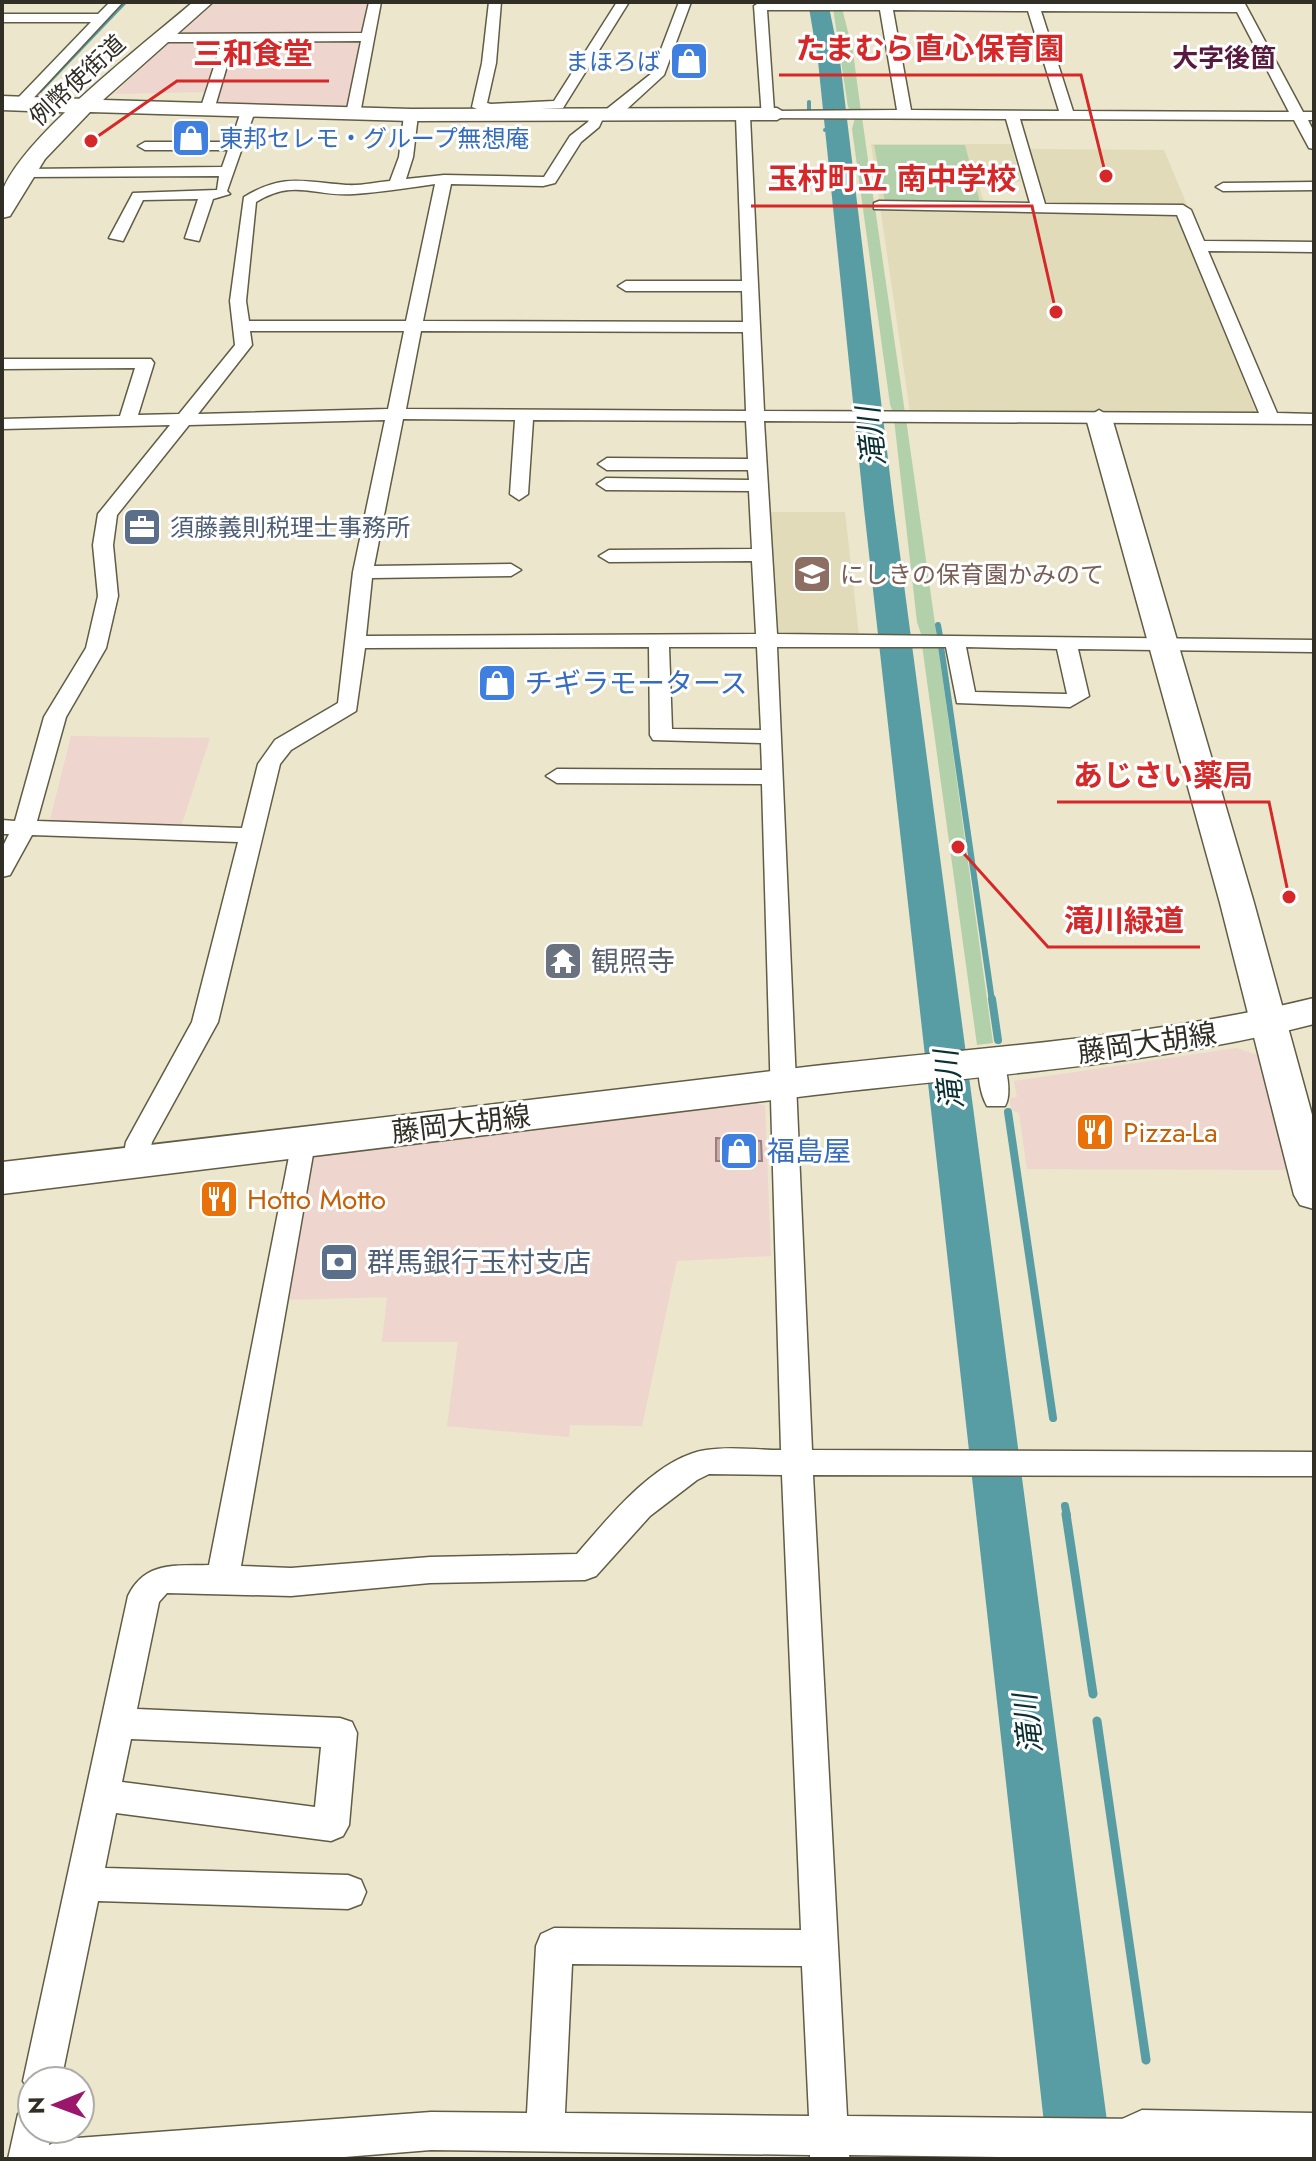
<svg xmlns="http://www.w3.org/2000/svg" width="1316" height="2161" viewBox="0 0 1316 2161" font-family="Jost,'Noto Sans JP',sans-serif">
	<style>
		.commercial { fill: #eed5cd }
		.built { fill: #e1dbba }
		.green { fill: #b2d0a9 }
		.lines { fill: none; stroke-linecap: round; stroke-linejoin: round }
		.stream-far3 { stroke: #579da3; stroke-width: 4 }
		.stream-far2 { stroke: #579da3; stroke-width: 6 }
		.stream-far1 { stroke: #579da3; stroke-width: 8 }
		.stream { stroke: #579da3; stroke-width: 9 }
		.river { fill: #579da3; fill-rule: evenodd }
		.building { fill: #caacab; stroke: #9a7e7d; stroke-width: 2 }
		.street-casing { stroke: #605c45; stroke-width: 3 }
		.secondary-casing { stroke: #605c45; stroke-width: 3 }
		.primary-casing { stroke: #605c45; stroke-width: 3 }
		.street { fill: #fff; fill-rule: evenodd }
		.secondary { fill: #fff; fill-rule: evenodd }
		.primary { fill: #fff; fill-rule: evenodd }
		.labels { text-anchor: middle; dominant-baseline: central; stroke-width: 6; stroke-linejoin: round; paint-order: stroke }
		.far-shop-label { font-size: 24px; fill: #366cbe; stroke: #fff; text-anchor: end }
		.far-street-label { font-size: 24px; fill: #312f25; stroke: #fff }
		.far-service-label { font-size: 24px; fill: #4e5e75; stroke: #fff; text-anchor: start }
		.far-education-label { font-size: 24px; fill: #785e54; stroke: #fff; text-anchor: start }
		.far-quarter-label { font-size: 26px; font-weight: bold; fill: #571a3e; stroke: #fff }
		.shop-label { font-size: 28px; fill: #366cbe; stroke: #fff; text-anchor: start }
		.worship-label { font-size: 28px; fill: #5b616d; stroke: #fff; text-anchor: start }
		.street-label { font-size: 28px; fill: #312f25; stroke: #fff }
		.food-label { font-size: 28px; fill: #c56008; stroke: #fff; text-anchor: start }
		.service-label { font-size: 28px; fill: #4e5e75; stroke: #fff; text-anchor: start }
		.water-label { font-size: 30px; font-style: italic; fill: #0b3033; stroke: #fff }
		.leader { fill: none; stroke: #d62828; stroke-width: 3 }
		.callout-dot { fill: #d62828; stroke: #fff; stroke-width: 3 }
		.callout-label { font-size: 30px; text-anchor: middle; font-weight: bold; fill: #d62828; stroke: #fff; stroke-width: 6; stroke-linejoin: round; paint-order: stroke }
	</style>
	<rect width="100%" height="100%" fill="#ebe6cc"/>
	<!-- commercial -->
	<g class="commercial">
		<path d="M 370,2 L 363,34 L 178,36 L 215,3 Z"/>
		<path d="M 211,41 L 222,44 L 207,92 L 114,94 L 170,42 Z"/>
		<path d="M 239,41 L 362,41 L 350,102 L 342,106 L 257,107 L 216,104 L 234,44 Z"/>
		<path d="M 71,736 L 210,738 L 181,826 L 49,824 Z"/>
		<path d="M 1236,1048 L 1258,1055 L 1288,1170 L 1027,1169 L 1019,1113 L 1011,1110 L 1010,1098 L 1017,1097 L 1014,1081 Z"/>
		<path d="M 757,1103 L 765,1106 L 771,1256 L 677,1261 L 642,1426 L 570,1425 L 569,1437 L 447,1426 L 458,1342 L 382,1342 L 387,1297 L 282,1300 L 309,1159 L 317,1154 Z"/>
	</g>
	<!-- built -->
	<g class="built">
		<path d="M 871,144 L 1011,144 L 1021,182 L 978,183 L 986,209 L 1175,212 L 1257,414 L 910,412 Z"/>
		<path d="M 1029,149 L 1164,150 L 1187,205 L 1050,203 L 1044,201 Z"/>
		<path d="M 769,512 L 845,512 L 859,636 L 774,635 Z"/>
	</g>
	<!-- green -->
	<g class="green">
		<path d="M 833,8 L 842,8 L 853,52 L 861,112 L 851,112 L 848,107 Z"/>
		<path d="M 862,117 L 874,203 L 871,204 L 875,208 L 905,413 L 893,413 L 890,404 L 852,129 L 855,118 Z"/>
		<path d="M 874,145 L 965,145 L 980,202 L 885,202 Z"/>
		<path d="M 894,419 L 906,419 L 937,638 L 922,637 L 917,622 Z"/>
		<path d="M 922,645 L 938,645 L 993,1043 L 977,1045 Z"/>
	</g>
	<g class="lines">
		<!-- stream-far3 -->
		<g class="stream-far3">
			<path d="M 40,91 L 125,2"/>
			<path d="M 809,102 L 809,110"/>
			<path d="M 825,130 L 837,130"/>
		</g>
		<!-- stream-far2 -->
		<g class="stream-far2">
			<path d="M 938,625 L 940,636"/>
			<path d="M 941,646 L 992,1001"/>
		</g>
		<!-- stream-far1 -->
		<g class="stream-far1">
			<path d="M 992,999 L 998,1040"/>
			<path d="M 1008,1112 L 1053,1418"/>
			<path d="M 1065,1506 L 1067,1516"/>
		</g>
		<!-- stream -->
		<g class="stream">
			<path d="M 1066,1514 L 1093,1694"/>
			<path d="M 1097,1721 L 1146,2060"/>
		</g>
		<!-- river -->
		<path class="river" d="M 808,2 L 828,2 L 840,61 L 894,509 L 1112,2159 L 1048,2159 L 864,509 L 818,61 Z"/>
	</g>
	<!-- building -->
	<path class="building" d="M 716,1138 L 761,1141 L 762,1161 L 716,1161 Z"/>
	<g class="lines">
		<defs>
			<g id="street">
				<path d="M 110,2 L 123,2 L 26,106 L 16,106 L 16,100 L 91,22 L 2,22 L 2,14 L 98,14 Z"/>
				<path d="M 369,2 L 381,2 L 360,114 L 353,118 L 346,114 L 361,41 L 234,42 L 214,110 L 207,114 L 200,110 L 222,42 L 162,42 L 155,38 L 162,34 L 362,33 Z"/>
				<path d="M 489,2 L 501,2 L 496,63 L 487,103 L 491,104 L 554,101 L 617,2 L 629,2 L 563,108 L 499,111 L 489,120 L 482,116 L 485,112 L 472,107 L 482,63 Z"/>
				<path d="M 679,2 L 691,2 L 664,75 L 616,119 L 604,116 L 599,127 L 581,142 L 555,183 L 543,186 L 451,184 L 423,321 L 743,322 L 742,291 L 626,291 L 618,286 L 626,281 L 742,281 L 736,116 L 743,112 L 750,116 L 764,411 L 1259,413 L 1177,215 L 874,209 L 874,203 L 879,201 L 1030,203 L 1006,119 L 762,118 L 754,6 L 760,2 L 1244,2 L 1303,112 L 1314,112 L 1314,120 L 1308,120 L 1314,132 L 1314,149 L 1309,148 L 1294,120 L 1020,119 L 1045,204 L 1183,205 L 1191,210 L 1204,241 L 1314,242 L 1314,252 L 1208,251 L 1277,413 L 1314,414 L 1314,424 L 764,421 L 777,634 L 1314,640 L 1314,652 L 1078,649 L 1089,696 L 1070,707 L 957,703 L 946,647 L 777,647 L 812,1450 L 1314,1452 L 1314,1476 L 813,1475 L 847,2116 L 1142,2119 L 1156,2125 L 1162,2139 L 1156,2153 L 1142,2159 L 849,2155 L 850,2159 L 810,2159 L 810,2155 L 431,2150 L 320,2159 L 8,2159 L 18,2114 L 32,2109 L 32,2129 L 51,2129 L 49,2145 L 63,2139 L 431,2112 L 527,2113 L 536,1946 L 541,1934 L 554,1928 L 801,1930 L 782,1475 L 709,1474 L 697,1480 L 650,1516 L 596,1576 L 585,1580 L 430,1583 L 291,1596 L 167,1593 L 159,1602 L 137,1709 L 340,1718 L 352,1722 L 357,1733 L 349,1825 L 343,1836 L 331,1841 L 116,1813 L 105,1868 L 348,1875 L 361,1880 L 366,1892 L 361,1904 L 348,1909 L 98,1901 L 61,2081 L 32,2081 L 32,2096 L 23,2081 L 128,1596 C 145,1561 175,1566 209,1565 L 293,1136 L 311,1136 L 315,1143 L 241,1566 L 291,1568 L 430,1557 L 577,1554 C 608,1518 657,1457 706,1450 C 730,1446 757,1450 781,1450 L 762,784 L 557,783 L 546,776 L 557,769 L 762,770 L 761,743 L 653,740 L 650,735 L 649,647 L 365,648 L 356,711 L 291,750 L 280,764 L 218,1022 L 152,1142 L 146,1170 L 136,1173 L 126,1170 L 122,1163 L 126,1142 L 192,1022 L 238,842 L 32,835 L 10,875 L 2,877 L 2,848 L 9,834 L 2,834 L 2,820 L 15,821 L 44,717 L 86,648 L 98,596 L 93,545 L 98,514 L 170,425 L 2,429 L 2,419 L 120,416 L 135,368 L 2,369 L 2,359 L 151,359 L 154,363 L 138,415 L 179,414 L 235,345 L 230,301 L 244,197 C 284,173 303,182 346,185 C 361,186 376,182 390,181 L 399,157 L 404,115 L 411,111 L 418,115 L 413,157 L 406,179 L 444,175 L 544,177 L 570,136 L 588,122 L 592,113 L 604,116 L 608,108 L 652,73 ZM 767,10 L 880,10 L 897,110 L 774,111 ZM 893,10 L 1028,11 L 1059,111 L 911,110 ZM 1041,11 L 1237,12 L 1289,112 L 1073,111 ZM 435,184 L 406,321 L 249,321 L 246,301 L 256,202 C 295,178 314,197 354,194 C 382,192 408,188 435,184 ZM 250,331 L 404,331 L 388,409 L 198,414 L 252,345 ZM 421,331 L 743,332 L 746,411 L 406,409 ZM 403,419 L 515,420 L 510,494 L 519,500 L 528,494 L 533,420 L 746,421 L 748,459 L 607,458 L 598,464 L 607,470 L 748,470 L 749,480 L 606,478 L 597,484 L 606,490 L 749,491 L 752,549 L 609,550 L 599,556 L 609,562 L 752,561 L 756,634 L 366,636 L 372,578 L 511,576 L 521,570 L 511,564 L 374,566 ZM 385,420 L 353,572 L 338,703 L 275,740 L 258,764 L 242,828 L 37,821 L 66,717 L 106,648 L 118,596 L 113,545 L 117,515 L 189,425 ZM 669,647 L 757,647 L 761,730 L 672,729 ZM 966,647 L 1057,649 L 1067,694 L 975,692 ZM 131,1739 L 321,1747 L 315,1807 L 122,1782 ZM 572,1964 L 802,1966 L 809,2116 L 565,2113 Z"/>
				<path d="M 248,107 L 255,111 L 227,191 L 230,194 L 213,199 L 199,241 L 185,238 L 198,199 L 143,200 L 123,241 L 109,238 L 133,193 L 217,190 L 219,176 L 24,177 L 17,173 L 24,169 L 222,167 L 228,150 L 145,150 L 138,146 L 145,142 L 231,142 L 241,111 Z"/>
				<path d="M 1314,182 L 1314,190 L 1223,191 L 1216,187 L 1223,183 Z"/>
				<path d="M 991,1052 L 1000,1055 C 1007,1066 1012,1095 1005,1106 L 987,1106 C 980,1094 975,1067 982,1055 Z"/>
			</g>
			<g id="secondary">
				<path d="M 193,2 L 213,2 L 103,100 L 411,109 L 777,108 L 787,114 L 777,120 L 411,121 L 90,112 L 45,159 L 10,216 L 2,218 C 2,211 0,200 2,193 C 18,140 148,41 193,2 Z"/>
				<path d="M 1099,410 L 1112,418 L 1254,903 L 1314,1122 L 1314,1209 L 1300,1205 L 1294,1195 L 1220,903 L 1086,418 Z"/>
				<path d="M 1142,2110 L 1314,2113 L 1314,2159 L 1122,2159 L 1113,2139 L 1122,2119 Z"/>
			</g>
			<g id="primary">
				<path d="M 2,96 L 84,99 L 95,106 L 84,113 L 2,110 Z"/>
				<path d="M 1314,998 L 1314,1024 C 1149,1066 982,1075 814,1095 C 543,1128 273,1161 2,1194 L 2,1162 C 273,1131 543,1098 814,1066 C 982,1047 1149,1038 1314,998 Z"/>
			</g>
		</defs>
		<!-- street casing -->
		<use href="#street" class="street-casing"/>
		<!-- secondary casing -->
		<use href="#secondary" class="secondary-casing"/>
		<!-- primary casing -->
		<use href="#primary" class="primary-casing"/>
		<!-- street -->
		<use href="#street" class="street"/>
		<!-- secondary -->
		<use href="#secondary" class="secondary"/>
		<!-- primary -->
		<use href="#primary" class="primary"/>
	</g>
	<!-- icons -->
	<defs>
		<symbol id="shop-square" viewBox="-11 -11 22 22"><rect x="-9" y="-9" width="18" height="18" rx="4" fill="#3f7fe0" stroke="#fff"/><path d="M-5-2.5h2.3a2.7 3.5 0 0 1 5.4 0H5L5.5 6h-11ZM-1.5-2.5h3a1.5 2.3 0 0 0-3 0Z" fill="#fff"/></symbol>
		<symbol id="office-square" viewBox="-11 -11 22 22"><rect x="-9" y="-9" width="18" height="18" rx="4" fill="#5c6f8a" stroke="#fff"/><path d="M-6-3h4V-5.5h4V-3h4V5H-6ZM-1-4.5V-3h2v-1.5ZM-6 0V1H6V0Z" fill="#fff"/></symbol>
		<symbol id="school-square" viewBox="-11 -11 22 22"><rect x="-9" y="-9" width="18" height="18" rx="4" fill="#8d6e63" stroke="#fff"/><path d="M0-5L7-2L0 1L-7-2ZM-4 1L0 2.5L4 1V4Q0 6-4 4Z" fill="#fff"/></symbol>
		<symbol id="temple-square" viewBox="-11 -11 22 22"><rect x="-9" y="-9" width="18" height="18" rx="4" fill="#6b7280" stroke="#fff"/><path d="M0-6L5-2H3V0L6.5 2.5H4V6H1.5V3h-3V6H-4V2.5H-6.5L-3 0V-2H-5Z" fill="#fff"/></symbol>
		<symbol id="restaurant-square" viewBox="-11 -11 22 22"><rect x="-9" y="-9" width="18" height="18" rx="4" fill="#e8710a" stroke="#fff"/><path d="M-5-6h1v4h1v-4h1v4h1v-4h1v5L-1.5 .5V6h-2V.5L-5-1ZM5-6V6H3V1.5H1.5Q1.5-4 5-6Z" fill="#fff"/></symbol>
		<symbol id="bank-square" viewBox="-11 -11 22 22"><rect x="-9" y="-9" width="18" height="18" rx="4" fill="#5c6f8a" stroke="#fff"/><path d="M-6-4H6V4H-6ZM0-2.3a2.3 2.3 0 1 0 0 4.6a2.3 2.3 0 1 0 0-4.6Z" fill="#fff"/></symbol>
	</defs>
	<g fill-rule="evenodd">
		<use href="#shop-square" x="667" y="39" width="44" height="44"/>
		<use href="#shop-square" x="169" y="116" width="44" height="44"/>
		<use href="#office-square" x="120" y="505" width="44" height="44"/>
		<use href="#school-square" x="790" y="552" width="44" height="44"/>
		<use href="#shop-square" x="475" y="661" width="44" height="44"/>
		<use href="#temple-square" x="541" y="939" width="44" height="44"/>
		<use href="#restaurant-square" x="1073" y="1110" width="44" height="44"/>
		<use href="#shop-square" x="717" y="1129" width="44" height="44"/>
		<use href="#restaurant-square" x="197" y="1177" width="44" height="44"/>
		<use href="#bank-square" x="317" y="1240" width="44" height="44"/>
	</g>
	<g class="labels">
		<!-- far-shop labels -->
		<g class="far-shop-label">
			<text x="661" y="61">まほろば</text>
			<text x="219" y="138" text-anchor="start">東邦セレモ・グループ無想庵</text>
		</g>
		<!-- far-street labels -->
		<g class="far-street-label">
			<text transform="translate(77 80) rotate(-43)">例幣使街道</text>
		</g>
		<!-- far-service labels -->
		<g class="far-service-label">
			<text x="170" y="527">須藤義則税理士事務所</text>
		</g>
		<!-- far-education labels -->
		<g class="far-education-label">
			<text x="840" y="574">にしきの保育園かみのて</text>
		</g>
		<!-- far-quarter labels -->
		<g class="far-quarter-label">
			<text x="1224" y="58">大字後箇</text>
		</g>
		<!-- shop labels -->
		<g class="shop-label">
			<text x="525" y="683">チギラモータース</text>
			<text x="767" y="1151">福島屋</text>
		</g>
		<!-- worship labels -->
		<g class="worship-label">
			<text x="591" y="961">観照寺</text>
		</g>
		<!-- street labels -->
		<g class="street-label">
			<text transform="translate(1147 1043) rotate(-8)">藤岡大胡線</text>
			<text transform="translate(461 1124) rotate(-7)">藤岡大胡線</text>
		</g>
		<!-- food labels -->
		<g class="food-label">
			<text x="1123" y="1132">Pizza-La</text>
			<text x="247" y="1199">Hotto Motto</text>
		</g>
		<!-- service labels -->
		<g class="service-label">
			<text x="367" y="1262">群馬銀行玉村支店</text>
		</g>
		<!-- water labels -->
		<g class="water-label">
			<text transform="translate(871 437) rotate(-97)">滝川</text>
			<text transform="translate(949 1080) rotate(-97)">滝川</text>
			<text transform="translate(1028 1724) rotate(-97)">滝川</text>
		</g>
	</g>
	<!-- callouts -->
	<path class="leader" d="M1106 176L1081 75H779M91 141L177 81H329M1056 312L1032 206H751M1289 897L1269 802H1057M958 847L1048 947H1200"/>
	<g class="callout-dot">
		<circle cx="1106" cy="176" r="8"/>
		<circle cx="91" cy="141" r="8"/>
		<circle cx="1056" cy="312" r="8"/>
		<circle cx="1289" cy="897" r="8"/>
		<circle cx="958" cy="847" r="8"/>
	</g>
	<g class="callout-label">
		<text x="930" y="59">たまむら直心保育園</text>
		<text x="253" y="64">三和食堂</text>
		<text x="892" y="189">玉村町立 南中学校</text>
		<text x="1163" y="786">あじさい薬局</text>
		<text x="1124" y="931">滝川緑道</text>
	</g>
	<!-- border -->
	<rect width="1316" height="2161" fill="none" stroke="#312f25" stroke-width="8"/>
	<!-- north arrow -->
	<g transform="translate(56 2105) rotate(269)"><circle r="38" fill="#ffffff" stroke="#adaca8" stroke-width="2"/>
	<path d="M0-6L14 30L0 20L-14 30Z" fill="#9a176c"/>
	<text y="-12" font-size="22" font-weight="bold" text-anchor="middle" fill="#312f25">N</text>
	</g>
</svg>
